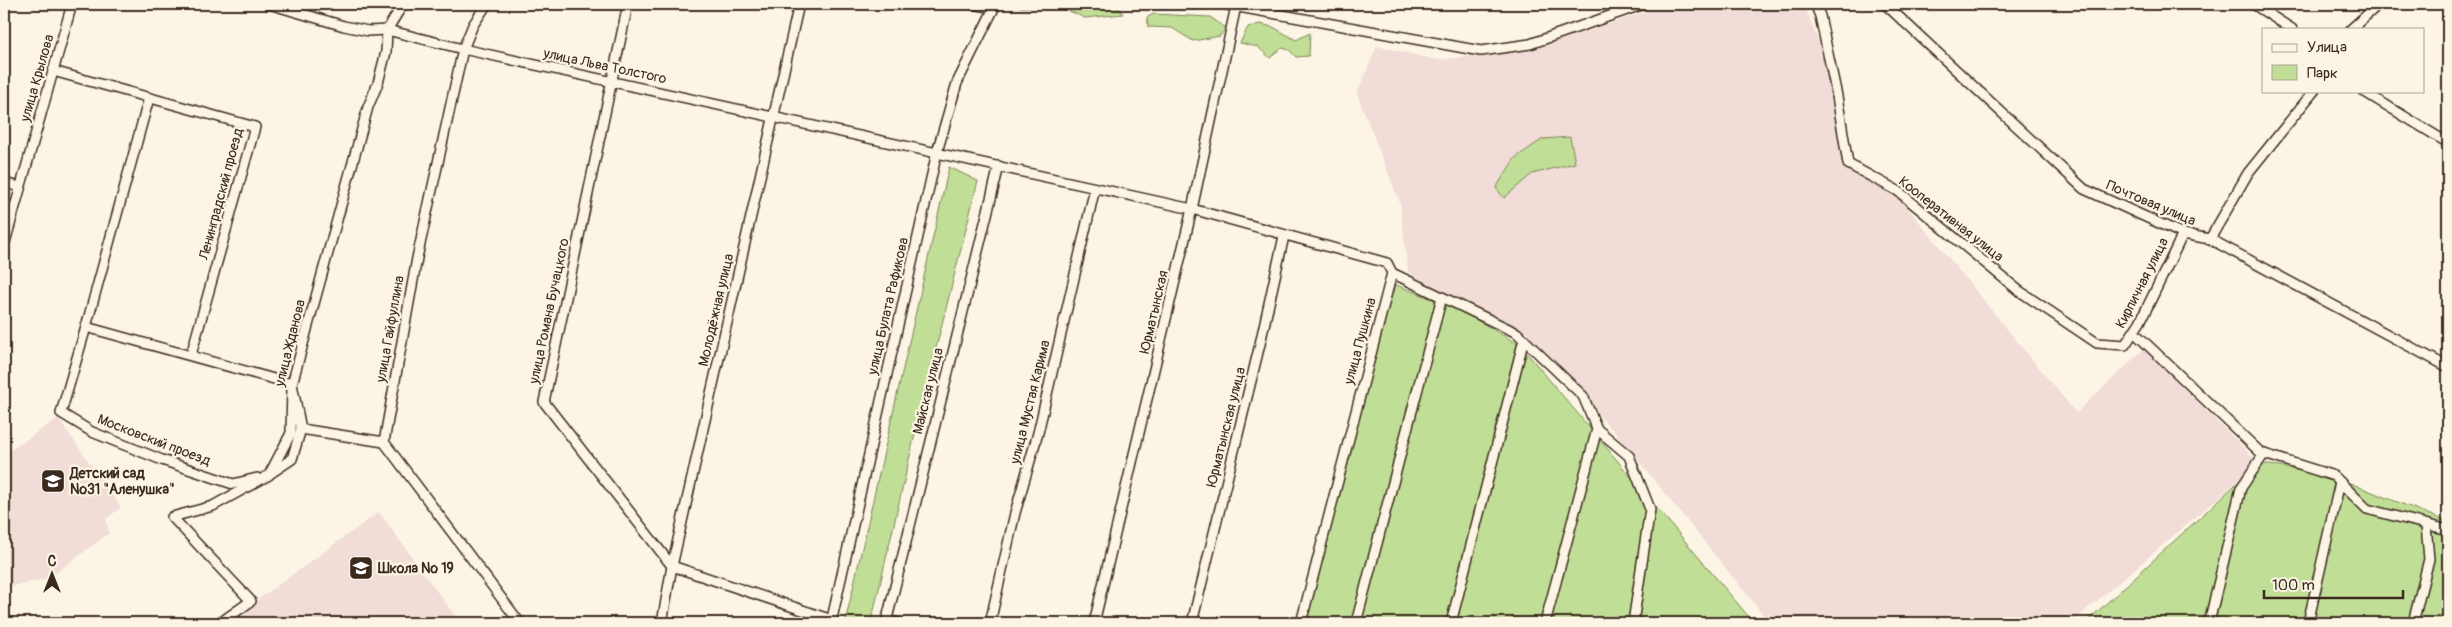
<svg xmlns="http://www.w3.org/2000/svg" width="2452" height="627" viewBox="0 0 2452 627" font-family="Pangolin,sans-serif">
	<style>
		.built { fill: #f1dcd7 }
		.green { fill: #c0de96; stroke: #7e845a }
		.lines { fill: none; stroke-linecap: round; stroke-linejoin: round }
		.minor-casing { stroke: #3b2a1e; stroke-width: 12 }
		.minor { stroke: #fcf5e5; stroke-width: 9 }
		.labels { text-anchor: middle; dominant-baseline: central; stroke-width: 4.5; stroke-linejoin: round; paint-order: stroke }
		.street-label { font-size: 14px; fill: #3b2a1e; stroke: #fcf5e5 }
		.poi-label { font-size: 14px; font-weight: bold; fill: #3b2a1e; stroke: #fcf5e5; text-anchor: start }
	</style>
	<rect width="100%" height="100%" fill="#fcf5e5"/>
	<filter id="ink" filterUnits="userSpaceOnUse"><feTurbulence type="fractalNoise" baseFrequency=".02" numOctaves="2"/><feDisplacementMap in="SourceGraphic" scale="10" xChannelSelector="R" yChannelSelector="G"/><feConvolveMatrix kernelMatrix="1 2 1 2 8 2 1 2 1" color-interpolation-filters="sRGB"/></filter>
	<g filter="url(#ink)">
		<!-- built -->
		<g class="built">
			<path d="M 1669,4 L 1804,4 L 1829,69 L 1840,123 L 1844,167 L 1902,201 L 2076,413 L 2144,349 L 2259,463 L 2071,623 L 1770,623 L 1615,432 L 1521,339 L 1408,272 L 1400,203 L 1357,94 L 1377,46 L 1437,60 L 1534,49 Z"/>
			<path d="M 58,418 L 121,507 L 106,519 L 109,533 L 49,578 L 4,588 L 4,455 Z"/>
			<path d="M 379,512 L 460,623 L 226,623 Z"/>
		</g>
		<!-- green -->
		<g class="green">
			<path d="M 1012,4 L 1116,4 L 1123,14 L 1085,18 L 1058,6 L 1021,7 Z"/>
			<path d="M 1154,14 L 1210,17 L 1226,28 L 1220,36 L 1193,41 L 1172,28 L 1148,27 L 1147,17 Z"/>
			<path d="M 1260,24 L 1273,27 L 1296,40 L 1310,33 L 1309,56 L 1296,57 L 1289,50 L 1282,48 L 1270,58 L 1258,47 L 1240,43 L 1248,27 Z"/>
			<path d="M 1570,137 L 1575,163 L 1532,174 L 1504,198 L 1496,188 L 1515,158 L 1543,139 Z"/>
			<path d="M 949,167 L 978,181 L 922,404 L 871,623 L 845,623 Z"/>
			<path d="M 1389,282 L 1460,310 L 1520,345 L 1754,623 L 1302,623 Z"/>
			<path d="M 2259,463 L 2337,478 L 2448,522 L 2448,623 L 2085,623 Z"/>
		</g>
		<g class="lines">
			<defs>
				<g id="minor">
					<path d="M 269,4 L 344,26 L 368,31 L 387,30 L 463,49 L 1192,209 L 1387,263 L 1392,273 L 1301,623"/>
					<path d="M 487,4 L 473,25 L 463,49 L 417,258 L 384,442 L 520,623"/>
					<path d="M 628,4 L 544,402 L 672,566 L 832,620"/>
					<path d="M 973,4 L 994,8"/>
					<path d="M 1222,4 L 1481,51 L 1530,44 L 1644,4"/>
					<path d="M 1815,4 L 1820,16 L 1837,96 L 1848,164 L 1898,191 L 2018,290 L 2097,343 L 2125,345 L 2140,322 L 2183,234"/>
					<path d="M 1885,4 L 2084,189 L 2183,234 L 2210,239 L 2448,367"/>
					<path d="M 2253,4 L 2292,29"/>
					<path d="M 2351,29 L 2379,4"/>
					<path d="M 53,71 L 255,127 L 191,355"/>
					<path d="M 2363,91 L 2448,143"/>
					<path d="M 4,183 L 20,187"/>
					<path d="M 2210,239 L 2248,173 L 2314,91"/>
					<path d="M 4,246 L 72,4"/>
					<path d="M 1392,273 L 1517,333 L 1583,396 L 1597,429 L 1545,623"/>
					<path d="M 86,327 L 149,98"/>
					<path d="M 2134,332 L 2261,453 L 2334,476 L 2367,509 L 2448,530"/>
					<path d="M 1597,429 L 1629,456 L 1650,509 L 1633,623"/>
					<path d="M 271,473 L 292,459 L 301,429"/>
					<path d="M 257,478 L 233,484 L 162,460 L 92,432 L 61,413 L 86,327 L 292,384 L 301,429 L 384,442"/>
					<path d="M 887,621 L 898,623"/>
					<path d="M 220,623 L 251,601 L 172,517 L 213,506 L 269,475 L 291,433 L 292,384 L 368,107 L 378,83 L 386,52 L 387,30 L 403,4"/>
					<path d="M 662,623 L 672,566 L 799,4"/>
					<path d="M 831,623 L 937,152 L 957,83 L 996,4"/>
					<path d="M 886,623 L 999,166"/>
					<path d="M 990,623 L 1015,513 L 1038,433 L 1095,188"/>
					<path d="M 1094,623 L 1192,209 L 1236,6"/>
					<path d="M 1192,623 L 1260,344 L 1284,236"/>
					<path d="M 1356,623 L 1442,297"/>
					<path d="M 1451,623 L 1524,339"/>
					<path d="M 2209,623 L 2241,488 L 2264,454"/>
					<path d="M 2308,623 L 2340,482"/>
					<path d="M 2413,623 L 2429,559 L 2426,525"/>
				</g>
			</defs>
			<!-- minor casing -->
			<use href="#minor" class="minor-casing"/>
			<!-- minor -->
			<use href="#minor" class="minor"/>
		</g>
	</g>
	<!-- icons -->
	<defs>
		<symbol id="school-square" viewBox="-11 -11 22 22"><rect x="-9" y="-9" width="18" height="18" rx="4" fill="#3b2a1e" stroke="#fcf5e5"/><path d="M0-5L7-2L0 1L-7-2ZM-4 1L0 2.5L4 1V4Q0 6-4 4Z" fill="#fff"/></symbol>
	</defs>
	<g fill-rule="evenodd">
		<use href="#school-square" x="39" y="467" width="28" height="28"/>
		<use href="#school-square" x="347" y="554" width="28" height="28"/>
	</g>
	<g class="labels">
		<!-- street labels -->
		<g class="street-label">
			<text transform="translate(605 66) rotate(12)">улица Льва Толстого</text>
			<text transform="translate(37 78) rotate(-74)">улица Крылова</text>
			<text transform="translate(221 194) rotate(-75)">Ленинградский проезд</text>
			<text transform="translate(2151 203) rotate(23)">Почтовая улица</text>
			<text transform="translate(1951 219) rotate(38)">Кооперативная улица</text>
			<text transform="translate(2142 283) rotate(-63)">Кирпичная улица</text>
			<text transform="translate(888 306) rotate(-77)">улица Булата Рафикова</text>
			<text transform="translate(716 310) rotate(-77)">Молодёжная улица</text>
			<text transform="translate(549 311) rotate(-78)">улица Романа Бучацкого</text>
			<text transform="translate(1154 312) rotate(-77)">Юрматынская</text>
			<text transform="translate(390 329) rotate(-80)">улица Гайфуллина</text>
			<text transform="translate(1360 341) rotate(-75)">улица Пушкина</text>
			<text transform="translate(290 343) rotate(-76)">улица Жданова</text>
			<text transform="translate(928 391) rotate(-76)">Майская улица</text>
			<text transform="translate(1030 402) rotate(-76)">улица Мустая Карима</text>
			<text transform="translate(1226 427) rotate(-76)">Юрматынская улица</text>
			<text transform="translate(154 440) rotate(21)">Московский проезд</text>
		</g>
		<!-- poi labels -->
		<g class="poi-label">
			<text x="70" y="473">Детский сад<tspan x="70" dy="16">№31 "Аленушка"</tspan></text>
			<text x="378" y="568">Школа № 19</text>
		</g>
	</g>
	<!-- margin -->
	<rect width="2452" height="627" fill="none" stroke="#fcf5e5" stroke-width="20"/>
	<rect x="10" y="10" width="2432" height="607" fill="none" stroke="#3b2a1e" stroke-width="2" filter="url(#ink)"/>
	<!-- legend -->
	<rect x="2262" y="28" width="162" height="65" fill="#fcf5e5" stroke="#afa495"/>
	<rect x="2272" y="44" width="25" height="8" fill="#fcf5e5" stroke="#afa495"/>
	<text x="2307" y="52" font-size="15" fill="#3b2a1e">Улица</text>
	<rect x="2272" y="65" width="25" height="15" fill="#c0de96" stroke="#afa495"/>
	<text x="2307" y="78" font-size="15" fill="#3b2a1e">Парк</text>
	<!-- north arrow -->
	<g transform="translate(52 574)" stroke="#fcf5e5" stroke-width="4" paint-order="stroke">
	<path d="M0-4L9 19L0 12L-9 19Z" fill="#3b2a1e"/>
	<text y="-8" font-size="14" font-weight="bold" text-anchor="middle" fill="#3b2a1e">С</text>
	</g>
	<!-- scale -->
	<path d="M2264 590v8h139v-8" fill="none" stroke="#3b2a1e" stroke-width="2.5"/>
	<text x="2272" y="590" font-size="15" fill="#3b2a1e" stroke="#fcf5e5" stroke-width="4" paint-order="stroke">100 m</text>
</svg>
